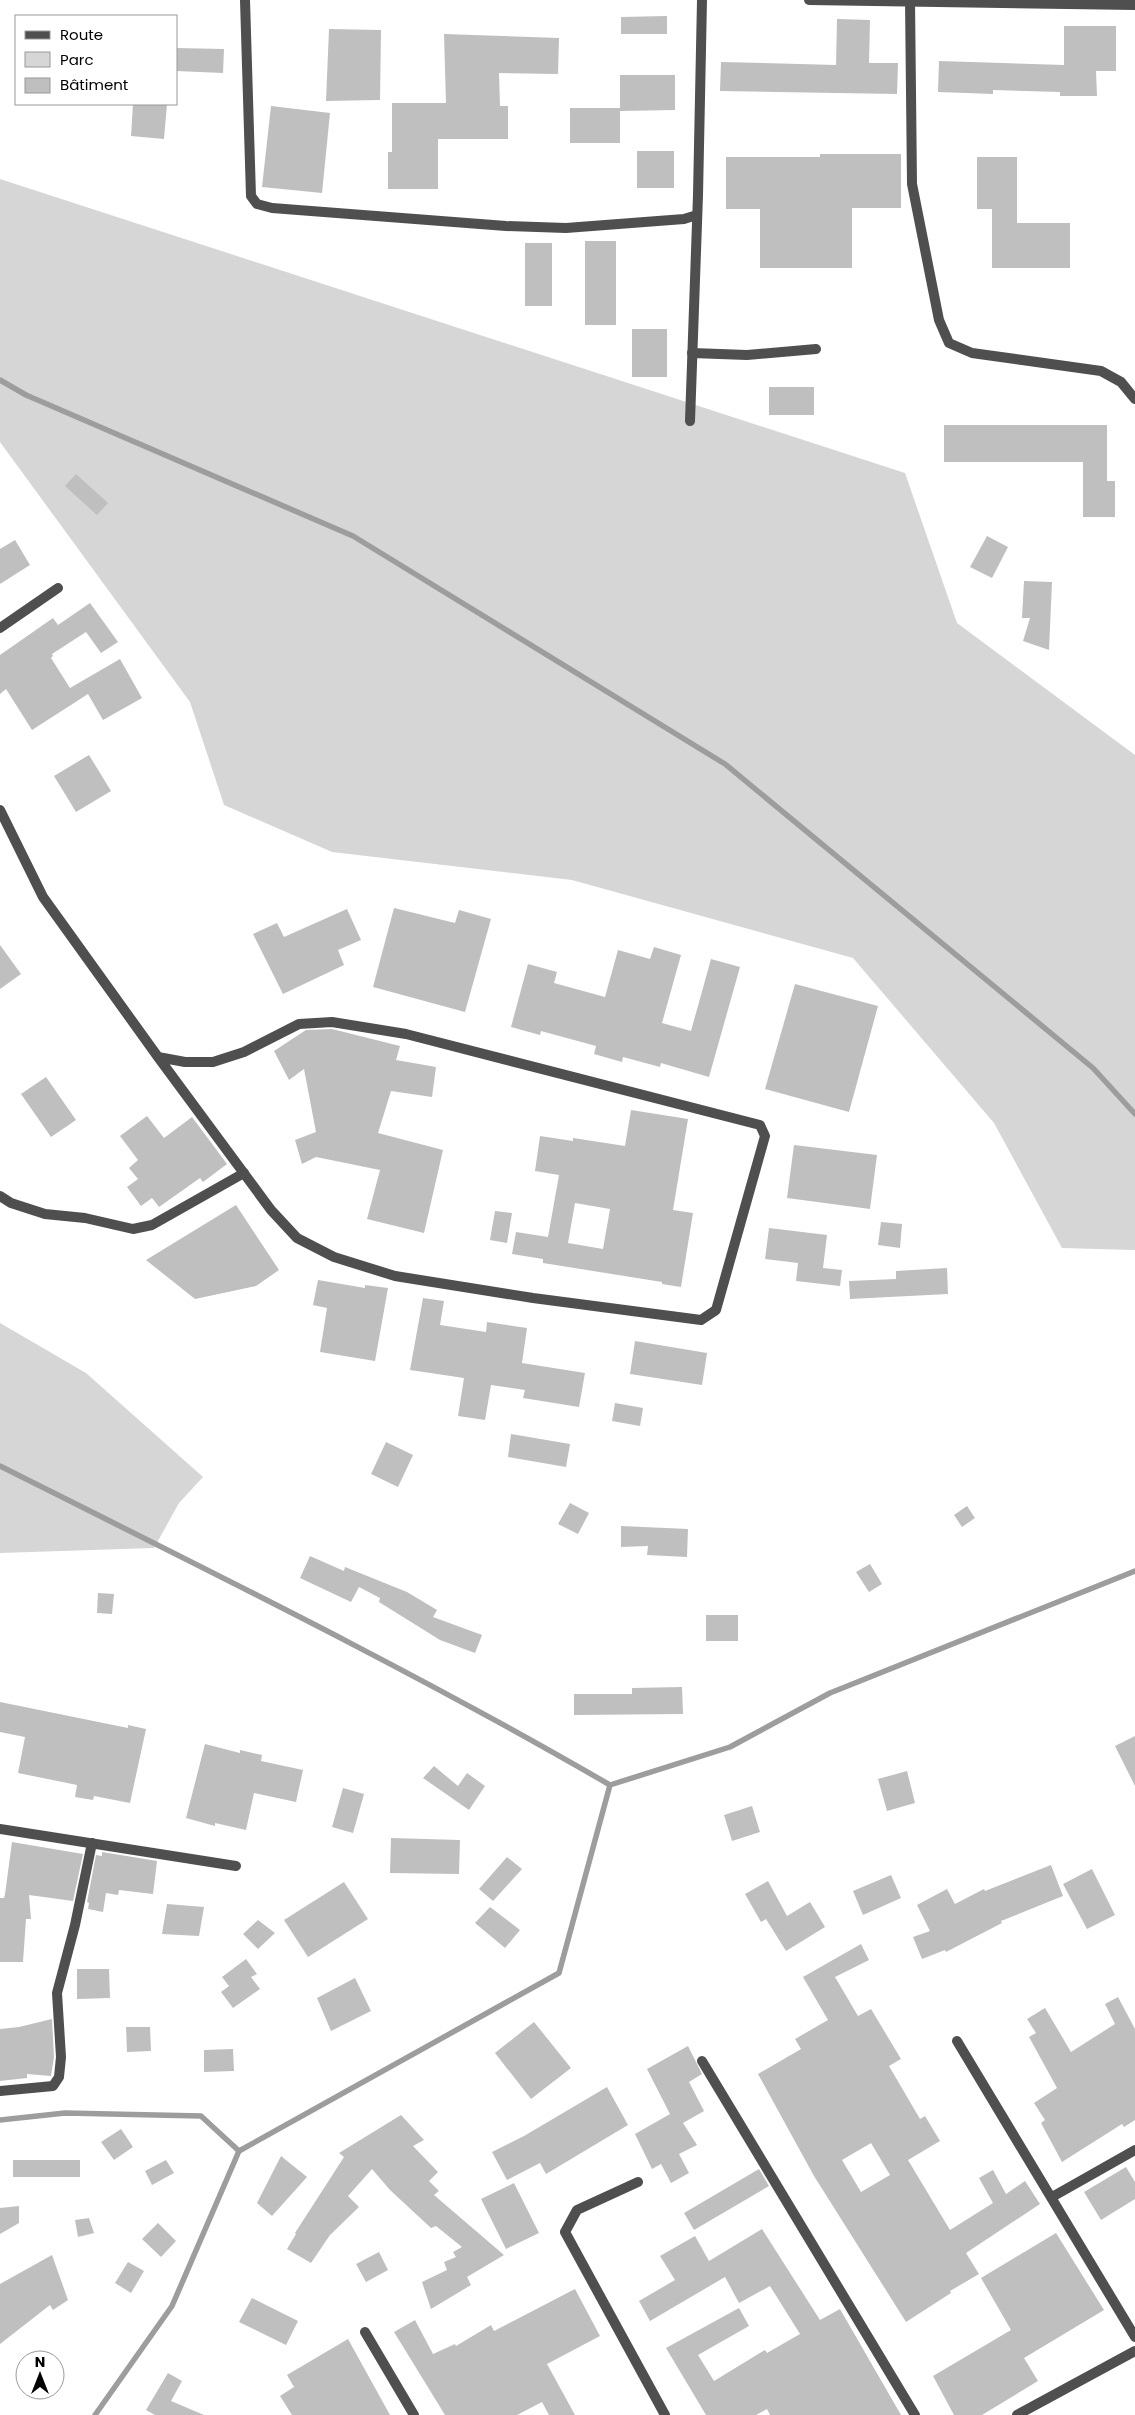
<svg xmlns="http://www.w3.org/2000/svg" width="1135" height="2415" viewBox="0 0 1135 2415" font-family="Poppins,sans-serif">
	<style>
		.green { fill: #d6d6d6 }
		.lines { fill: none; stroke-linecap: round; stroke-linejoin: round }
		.stream { stroke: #9d9d9d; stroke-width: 5.5 }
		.building { fill: #bfbfbf; fill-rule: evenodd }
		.minor { stroke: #4f4f4f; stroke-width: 10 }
	</style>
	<rect width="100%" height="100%" fill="#fff"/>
	<!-- green -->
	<g class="green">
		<path d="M 0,179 L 905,473 L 957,623 L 1135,755 L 1135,1250 L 1062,1248 L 994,1123 L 853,958 L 572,880 L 332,852 L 224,805 L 190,702 L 0,442 Z"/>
		<path d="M 0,1323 L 86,1373 L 203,1477 L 179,1503 L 154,1548 L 0,1553 Z"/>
	</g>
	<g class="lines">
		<!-- stream -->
		<g class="stream">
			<path d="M 0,380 L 26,395 L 353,536 L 725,764 L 1093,1068 L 1135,1114"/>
			<path d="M 0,1466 C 205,1569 412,1670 610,1785"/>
			<path d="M 0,2120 L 65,2113 L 201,2116 L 239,2151"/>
			<path d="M 95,2415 L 172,2306 L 239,2151 L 559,1973 L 610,1785 L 730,1747 L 830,1693 L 1135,1571"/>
		</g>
	</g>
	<!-- building -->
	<g class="building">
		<path d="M 667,16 L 667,34 L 621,34 L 621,17 Z"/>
		<path d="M 837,19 L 870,20 L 869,63 L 898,63 L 897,94 L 720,91 L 721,62 L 836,65 Z"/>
		<path d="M 1064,26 L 1116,26 L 1116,71 L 1096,71 L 1097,96 L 1060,96 L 1060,92 L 993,90 L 993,94 L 938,92 L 939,61 L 1064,65 Z"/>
		<path d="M 329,29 L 381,30 L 380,100 L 326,101 Z"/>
		<path d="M 444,34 L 559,38 L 558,74 L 499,73 L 500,106 L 508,106 L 508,139 L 438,139 L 438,189 L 388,189 L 388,152 L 392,152 L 392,103 L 446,103 Z"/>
		<path d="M 176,48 L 224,49 L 223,73 L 176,71 Z"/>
		<path d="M 620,75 L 675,75 L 675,110 L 620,111 L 620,143 L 570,143 L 570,108 L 620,108 Z"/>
		<path d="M 133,104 L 167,104 L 164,139 L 131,136 Z"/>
		<path d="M 271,106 L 330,113 L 322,193 L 262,187 Z"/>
		<rect x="637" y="151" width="37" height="37"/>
		<path d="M 820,154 L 901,154 L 901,208 L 852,208 L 852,268 L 760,268 L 760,209 L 726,209 L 726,157 L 820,157 Z"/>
		<path d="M 977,157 L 1017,157 L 1017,223 L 1070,223 L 1070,268 L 992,268 L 992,209 L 977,209 Z"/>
		<rect x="585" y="241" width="31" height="84"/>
		<rect x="525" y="243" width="27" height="63"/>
		<rect x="632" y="329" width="35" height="48"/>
		<rect x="769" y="387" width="45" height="28"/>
		<path d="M 944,425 L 1107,425 L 1107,481 L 1115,481 L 1115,517 L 1083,517 L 1083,462 L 944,462 Z"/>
		<path d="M 76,474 L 108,503 L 97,515 L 65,486 Z"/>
		<path d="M 987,536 L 1008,547 L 992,578 L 970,567 Z"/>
		<path d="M 15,540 L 30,565 L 0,584 L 0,549 Z"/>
		<path d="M 1024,581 L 1052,582 L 1049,650 L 1023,641 L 1030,618 L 1022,618 Z"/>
		<path d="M 90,603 L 118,642 L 101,653 L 86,632 L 52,654 L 53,656 L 51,658 L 70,688 L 120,659 L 142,698 L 103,720 L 88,694 L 32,730 L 6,689 L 0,694 L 0,655 L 53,618 L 58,625 Z"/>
		<path d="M 89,755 L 111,791 L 76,812 L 54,776 Z"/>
		<path d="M 394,908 L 455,923 L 459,910 L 491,919 L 465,1012 L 373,987 Z"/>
		<path d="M 347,909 L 361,940 L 338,950 L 344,965 L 283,994 L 253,934 L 277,923 L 284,937 Z"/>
		<path d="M 0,945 L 21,974 L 0,989 Z"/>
		<path d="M 654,947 L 681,955 L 662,1023 L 691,1031 L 711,959 L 740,967 L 709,1077 L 661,1063 L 660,1067 L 623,1057 L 622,1062 L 594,1054 L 596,1046 L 541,1031 L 540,1035 L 511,1027 L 528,964 L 557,972 L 554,983 L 605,997 L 618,950 L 650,959 Z"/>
		<path d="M 795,984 L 878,1006 L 849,1112 L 765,1089 Z"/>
		<path d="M 332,1029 L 400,1046 L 396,1060 L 436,1067 L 432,1097 L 391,1091 L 378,1133 L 443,1150 L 424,1233 L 367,1219 L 380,1170 L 316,1157 L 302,1164 L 295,1140 L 316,1132 L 304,1069 L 289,1080 L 274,1051 L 306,1030 Z"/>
		<path d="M 46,1077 L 76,1120 L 51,1137 L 21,1094 Z"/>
		<path d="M 631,1110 L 688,1119 L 673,1210 L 693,1213 L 681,1287 L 662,1284 L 662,1282 L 543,1263 L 543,1259 L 512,1254 L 516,1232 L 548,1237 L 559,1175 L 535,1171 L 540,1136 L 573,1141 L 573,1138 L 625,1146 ZM 575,1203 L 610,1209 L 603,1249 L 568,1243 Z"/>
		<path d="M 147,1116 L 164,1138 L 192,1117 L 227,1164 L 203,1182 L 200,1178 L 159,1207 L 152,1198 L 141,1206 L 127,1187 L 138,1179 L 129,1168 L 138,1160 L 120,1136 Z"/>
		<path d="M 794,1145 L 877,1155 L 870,1209 L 787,1198 Z"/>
		<path d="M 236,1205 L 279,1270 L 256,1286 L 195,1299 L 146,1260 Z"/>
		<path d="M 495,1211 L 512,1213 L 507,1243 L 490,1240 Z"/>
		<path d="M 881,1222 L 902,1224 L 900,1248 L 878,1245 Z"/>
		<path d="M 769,1228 L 827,1235 L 823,1268 L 842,1270 L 840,1286 L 796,1281 L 798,1263 L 765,1259 Z"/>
		<path d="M 947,1268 L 948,1294 L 850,1299 L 849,1281 L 896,1279 L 896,1271 Z"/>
		<path d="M 318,1280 L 365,1288 L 365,1285 L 388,1288 L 375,1361 L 320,1352 L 327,1308 L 313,1305 Z"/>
		<path d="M 423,1298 L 444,1301 L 440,1325 L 486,1332 L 487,1322 L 527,1328 L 522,1363 L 585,1373 L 579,1407 L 523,1398 L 525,1390 L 491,1385 L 485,1420 L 458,1416 L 464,1378 L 410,1370 Z"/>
		<path d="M 635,1341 L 707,1353 L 702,1385 L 630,1374 Z"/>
		<path d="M 615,1403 L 643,1408 L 640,1426 L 612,1421 Z"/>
		<path d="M 511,1434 L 570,1444 L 566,1467 L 508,1457 Z"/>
		<path d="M 386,1442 L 413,1455 L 398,1487 L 371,1474 Z"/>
		<path d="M 570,1503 L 589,1513 L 578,1534 L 558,1524 Z"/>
		<path d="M 967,1506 L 975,1518 L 962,1527 L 954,1515 Z"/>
		<path d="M 621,1526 L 688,1529 L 687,1557 L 647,1555 L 648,1546 L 621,1547 Z"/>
		<path d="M 310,1556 L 344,1571 L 345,1567 L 407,1592 L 437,1610 L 433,1617 L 482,1635 L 475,1653 L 440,1640 L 379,1602 L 380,1598 L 359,1587 L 351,1602 L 300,1578 Z"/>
		<path d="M 870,1564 L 882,1584 L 869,1592 L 856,1572 Z"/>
		<path d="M 98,1593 L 114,1594 L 112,1614 L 97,1613 Z"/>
		<rect x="706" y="1615" width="32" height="26"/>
		<path d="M 682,1687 L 683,1714 L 574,1715 L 574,1694 L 632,1694 L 632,1688 Z"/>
		<path d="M 0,1702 L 128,1728 L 128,1725 L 146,1729 L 130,1803 L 94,1796 L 93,1800 L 75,1797 L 77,1785 L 18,1773 L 25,1737 L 0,1732 Z"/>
		<path d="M 1135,1736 L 1135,1786 L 1115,1746 Z"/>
		<path d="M 205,1744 L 240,1753 L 240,1750 L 262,1755 L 261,1761 L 303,1770 L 296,1802 L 254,1793 L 246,1830 L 215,1823 L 215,1826 L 186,1818 Z"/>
		<path d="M 434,1766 L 458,1786 L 467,1773 L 485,1786 L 469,1810 L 423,1778 Z"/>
		<path d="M 907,1771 L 915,1803 L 887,1811 L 878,1779 Z"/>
		<path d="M 343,1788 L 364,1794 L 353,1833 L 332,1827 Z"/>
		<path d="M 752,1806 L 760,1832 L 732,1841 L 724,1815 Z"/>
		<path d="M 391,1838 L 460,1840 L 459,1874 L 390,1873 Z"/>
		<path d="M 12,1842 L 83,1854 L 73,1901 L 29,1895 L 31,1919 L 26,1919 L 23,1962 L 0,1962 L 0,1898 L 4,1898 L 5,1894 Z"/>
		<path d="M 102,1852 L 157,1861 L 153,1894 L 119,1890 L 118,1895 L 106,1893 L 103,1912 L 88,1909 L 89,1903 L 87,1902 L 96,1855 L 102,1856 Z"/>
		<path d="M 507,1857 L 522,1869 L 493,1901 L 479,1889 Z"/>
		<path d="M 1051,1865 L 1063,1896 L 1001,1921 L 1002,1923 L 946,1952 L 945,1950 L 922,1959 L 913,1937 L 930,1931 L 917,1905 L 947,1889 L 955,1904 L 984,1889 L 985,1891 Z"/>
		<path d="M 1092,1869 L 1115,1915 L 1087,1929 L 1063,1884 Z"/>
		<path d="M 891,1875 L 901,1898 L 863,1915 L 853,1891 Z"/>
		<path d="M 768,1881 L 787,1916 L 810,1902 L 825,1927 L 786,1951 L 766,1919 L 761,1922 L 745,1894 Z"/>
		<path d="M 344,1882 L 368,1919 L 308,1957 L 284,1920 Z"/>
		<path d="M 167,1904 L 204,1907 L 199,1936 L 162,1934 Z"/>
		<path d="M 490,1907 L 520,1930 L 505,1948 L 475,1923 Z"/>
		<path d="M 258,1920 L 275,1933 L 258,1949 L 243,1934 Z"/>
		<path d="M 861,1944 L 869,1960 L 835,1977 L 858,2016 L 871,2009 L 901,2059 L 889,2066 L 920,2119 L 925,2116 L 940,2141 L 908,2160 L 950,2230 L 993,2203 L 979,2178 L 993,2170 L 1006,2194 L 1025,2181 L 1040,2204 L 966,2253 L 979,2274 L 950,2291 L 951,2293 L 906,2322 L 814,2176 L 758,2074 L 801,2049 L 795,2039 L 828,2020 L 803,1977 ZM 871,2143 L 890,2175 L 861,2192 L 842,2160 Z"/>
		<path d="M 246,1959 L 257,1974 L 251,1977 L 260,1989 L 233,2008 L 221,1992 L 229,1986 L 222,1977 Z"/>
		<path d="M 77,1969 L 109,1969 L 110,1998 L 77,1999 Z"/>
		<path d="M 355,1978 L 371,2011 L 331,2031 L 317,1998 Z"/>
		<path d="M 1118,1997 L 1135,2029 L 1135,2120 L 1124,2127 L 1122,2124 L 1062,2162 L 1041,2123 L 1045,2120 L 1034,2103 L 1057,2088 L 1029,2037 L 1036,2033 L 1027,2019 L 1045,2008 L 1071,2052 L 1115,2024 L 1105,2004 Z"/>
		<path d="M 52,2019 L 54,2057 L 51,2076 L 27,2074 L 27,2078 L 0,2081 L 0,2029 L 19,2027 Z"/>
		<path d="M 534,2022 L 571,2068 L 531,2099 L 495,2053 Z"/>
		<path d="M 126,2027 L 150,2027 L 151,2051 L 127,2052 Z"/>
		<path d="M 688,2046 L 702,2074 L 689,2082 L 704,2111 L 683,2123 L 697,2145 L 679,2154 L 689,2173 L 671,2183 L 661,2164 L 652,2169 L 635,2134 L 670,2114 L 647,2069 Z"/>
		<path d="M 233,2049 L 234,2071 L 204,2072 L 204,2050 Z"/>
		<path d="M 607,2087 L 628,2125 L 546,2174 L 540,2163 L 507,2180 L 492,2152 L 524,2136 Z"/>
		<path d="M 401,2115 L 424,2140 L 413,2146 L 438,2172 L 429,2181 L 439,2191 L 434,2195 L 504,2255 L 467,2277 L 471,2285 L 431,2309 L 422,2282 L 447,2270 L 444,2262 L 456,2257 L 453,2252 L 462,2247 L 436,2226 L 431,2228 L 390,2190 L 372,2169 L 348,2196 L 359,2207 L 330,2235 L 311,2263 L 287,2249 L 296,2234 L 295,2233 L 344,2157 L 339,2153 Z"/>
		<path d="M 121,2129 L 133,2147 L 114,2160 L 101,2142 Z"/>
		<path d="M 281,2156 L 307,2177 L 272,2216 L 257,2203 Z"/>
		<rect x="13" y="2160" width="67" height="17"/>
		<path d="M 166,2160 L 174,2173 L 152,2185 L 145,2171 Z"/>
		<path d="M 1126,2167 L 1135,2182 L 1135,2199 L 1101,2220 L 1084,2192 Z"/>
		<path d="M 759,2169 L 769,2186 L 694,2230 L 684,2213 Z"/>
		<path d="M 514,2183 L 539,2233 L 506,2249 L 481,2199 Z"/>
		<path d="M 19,2206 L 19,2223 L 0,2234 L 0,2208 Z"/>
		<path d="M 89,2218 L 94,2233 L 78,2237 L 75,2220 Z"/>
		<path d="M 158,2223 L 176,2241 L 161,2257 L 142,2239 Z"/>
		<path d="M 762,2229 L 820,2320 L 840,2309 L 901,2415 L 770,2415 L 767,2409 L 756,2415 L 706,2415 L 666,2348 L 739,2308 L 749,2326 L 698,2355 L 714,2381 L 765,2350 L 767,2353 L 800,2334 L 770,2286 L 739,2303 L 725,2277 L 650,2321 L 639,2301 L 675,2280 L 660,2256 L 695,2236 L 709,2261 Z"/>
		<path d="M 1056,2233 L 1104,2310 L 1024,2358 L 1038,2381 L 982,2415 L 954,2415 L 933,2376 L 1011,2330 L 981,2278 Z"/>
		<path d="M 379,2252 L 388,2270 L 366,2282 L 356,2264 Z"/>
		<path d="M 52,2255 L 68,2300 L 53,2310 L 50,2305 L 0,2344 L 0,2284 Z"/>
		<path d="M 128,2262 L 144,2271 L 131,2293 L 115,2283 Z"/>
		<path d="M 575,2289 L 600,2336 L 547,2364 L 575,2415 L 549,2415 L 542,2402 L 517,2415 L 445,2415 L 394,2332 L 415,2320 L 433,2354 L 455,2344 L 456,2346 L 491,2325 L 494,2331 Z"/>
		<path d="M 252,2298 L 298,2321 L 286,2345 L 239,2322 Z"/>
		<path d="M 348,2339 L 390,2415 L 292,2415 L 280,2396 L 294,2387 L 287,2375 Z"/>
		<path d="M 168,2373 L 182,2381 L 171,2401 L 204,2415 L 155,2415 L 146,2410 Z"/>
	</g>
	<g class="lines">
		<!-- minor -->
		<g class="minor">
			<path d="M 245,0 L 251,196 L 257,204 L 272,208 L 506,226 L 566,228 L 684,219 L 697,215"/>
			<path d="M 809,0 L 1135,5"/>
			<path d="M 910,0 L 912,184 L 939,320 L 949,343 L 972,353 L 1101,371 L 1121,382 L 1135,399"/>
			<path d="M 692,353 L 747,355 L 816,349"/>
			<path d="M 690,421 L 698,195 L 702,0"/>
			<path d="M 0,628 L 58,588"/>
			<path d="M 0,810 L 43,897 L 158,1057 L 271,1210 L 297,1238 L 334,1257 L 395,1276 L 533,1298 L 701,1320 L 716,1310 L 765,1136 L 760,1125 L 406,1034 L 332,1022 L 299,1024 L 244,1052 L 213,1062 L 185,1062 L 158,1057"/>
			<path d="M 0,1196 L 11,1203 L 45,1214 L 85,1218 L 133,1229 L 152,1225 L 244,1173"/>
			<path d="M 0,1829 L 236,1866"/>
			<path d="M 957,2041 L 1135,2337"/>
			<path d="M 702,2061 L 915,2415"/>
			<path d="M 0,2091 L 53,2086 L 59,2077 L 61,2057 L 57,1993 L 75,1925 L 92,1843"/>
			<path d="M 638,2182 L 577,2210 L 565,2232 L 665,2415"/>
			<path d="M 1052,2197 L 1135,2150"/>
			<path d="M 365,2332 L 414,2415"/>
			<path d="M 1017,2415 L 1135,2351"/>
		</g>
	</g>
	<!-- legend -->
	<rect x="15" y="15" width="162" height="90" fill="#ffffff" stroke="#999999"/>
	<rect x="25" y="31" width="25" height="8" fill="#4f4f4f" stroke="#999999"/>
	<text x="60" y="40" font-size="15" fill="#000000">Route</text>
	<rect x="25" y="52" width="25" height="15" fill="#d6d6d6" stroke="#999999"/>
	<text x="60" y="65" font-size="15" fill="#000000">Parc</text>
	<rect x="25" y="78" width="25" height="15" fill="#bfbfbf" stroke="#999999"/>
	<text x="60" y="90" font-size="15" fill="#000000">Bâtiment</text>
	<!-- north arrow -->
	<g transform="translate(40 2375)"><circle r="24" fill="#ffffff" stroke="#999999"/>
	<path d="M0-4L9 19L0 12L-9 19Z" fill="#000000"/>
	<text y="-8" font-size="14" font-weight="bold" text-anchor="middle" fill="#000000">N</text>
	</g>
</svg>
